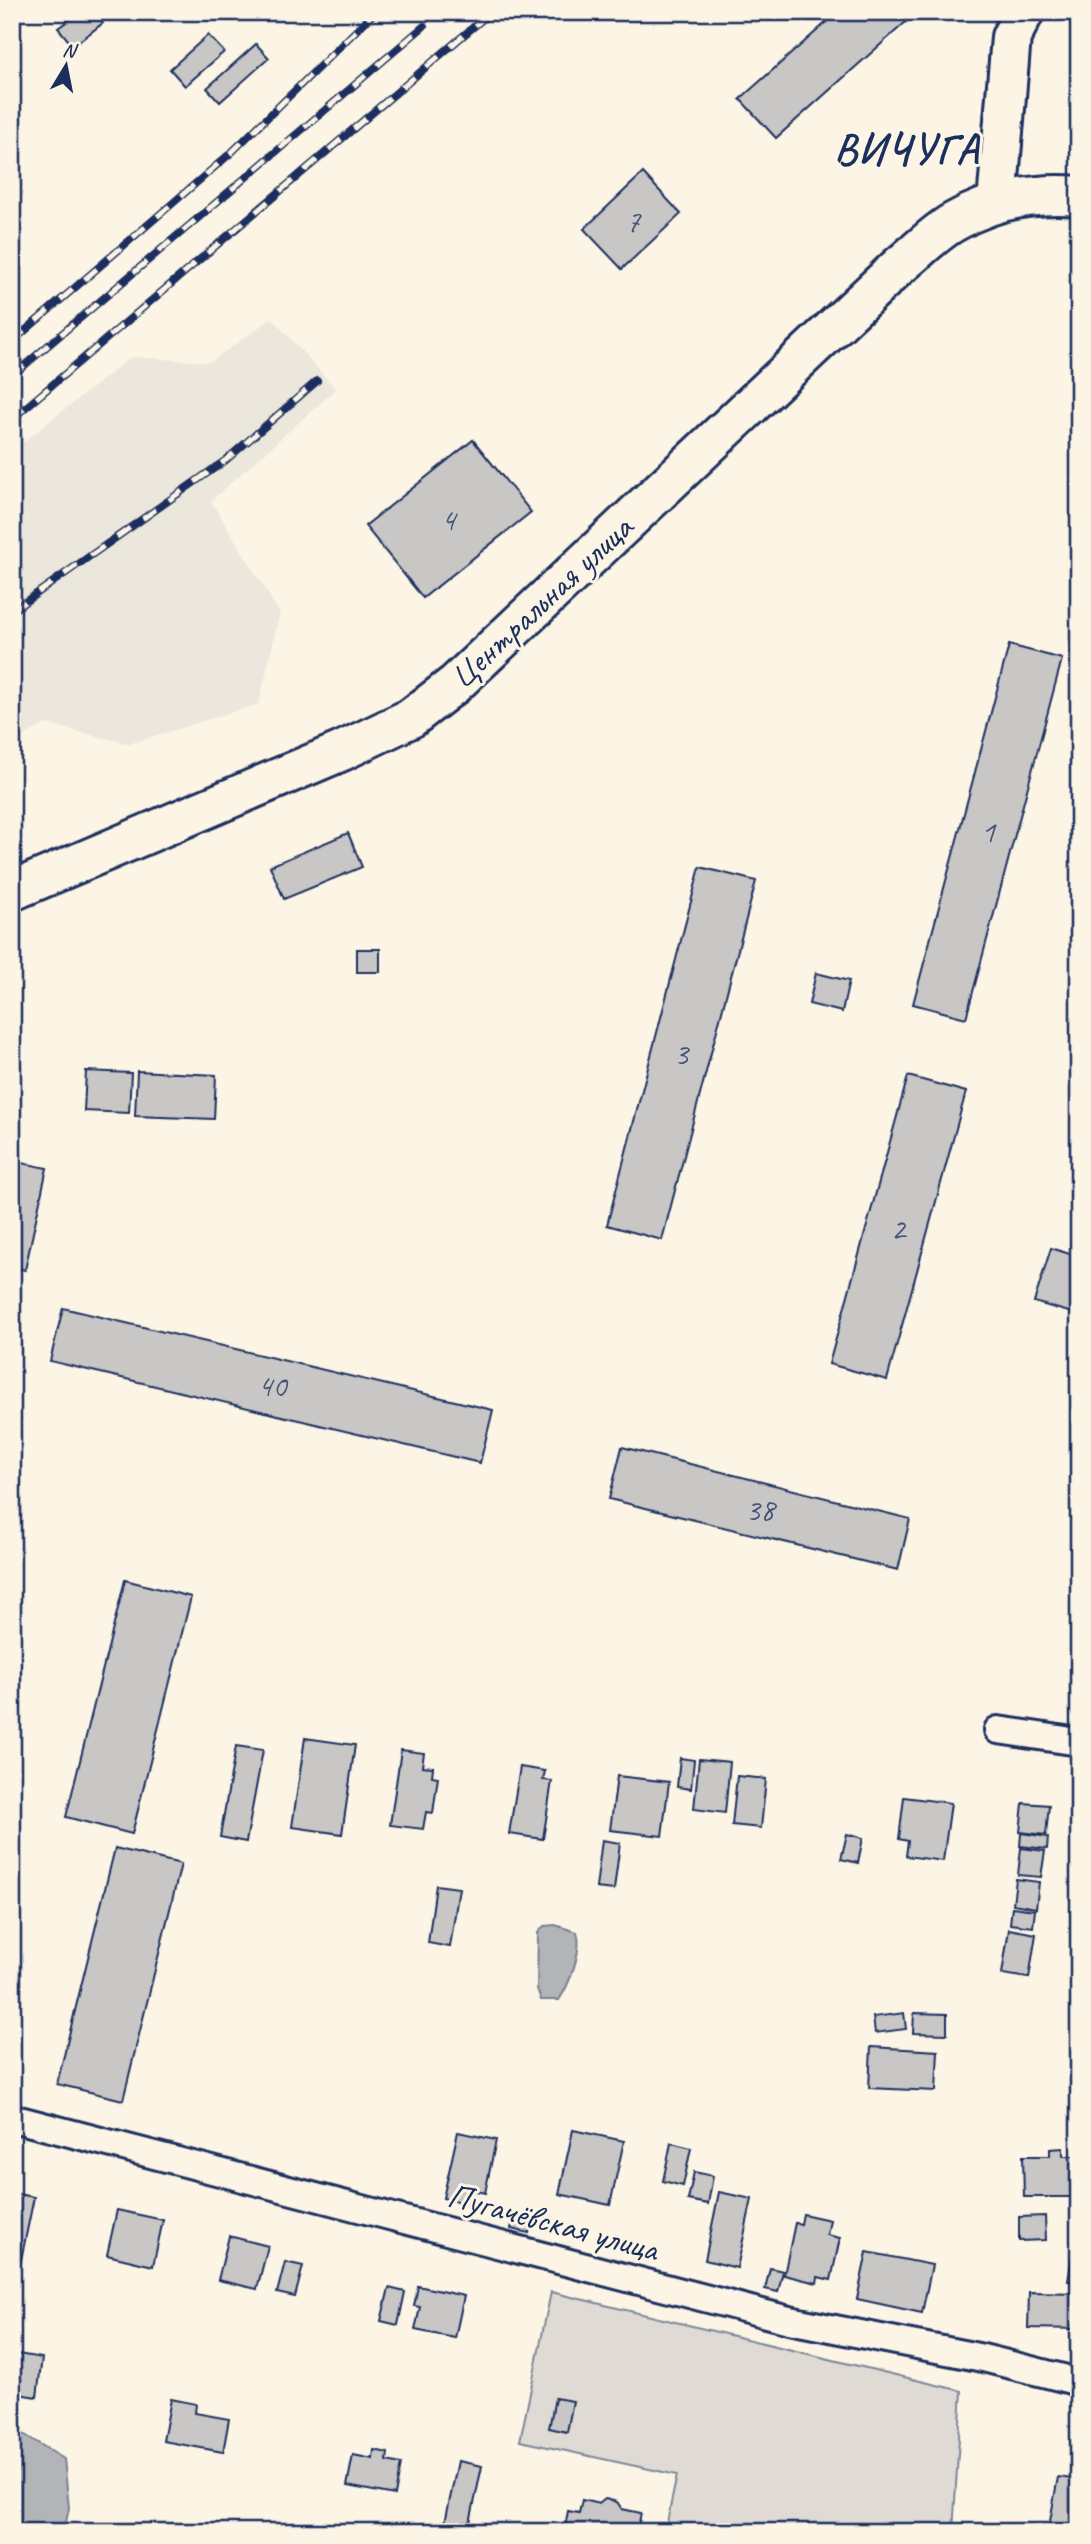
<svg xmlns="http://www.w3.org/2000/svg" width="1091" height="2544" viewBox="0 0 1091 2544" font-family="Caveat,sans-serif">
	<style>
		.built { fill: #ece7dc }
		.green { fill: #dfdbd4; stroke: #7d8599; stroke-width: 2 }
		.water { fill: #b2b4b8; stroke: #767f94; stroke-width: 2 }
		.building { fill: #c8c7c6; stroke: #1b2f5e; stroke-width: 2 }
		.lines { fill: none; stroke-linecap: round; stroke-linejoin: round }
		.street-casing { stroke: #1b2f5e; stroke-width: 32 }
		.secondary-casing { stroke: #1b2f5e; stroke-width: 44 }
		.street { stroke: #fcf5e5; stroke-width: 26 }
		.secondary { stroke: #fcf5e5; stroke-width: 38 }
		.rail-casing { stroke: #1b2f5e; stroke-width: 8 }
		.rail { stroke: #fcf5e5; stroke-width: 5; stroke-dasharray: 16; stroke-linecap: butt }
		.labels { text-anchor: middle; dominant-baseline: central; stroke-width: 6; stroke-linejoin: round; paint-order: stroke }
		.number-label { font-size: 32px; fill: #465578 }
		.street-label { font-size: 35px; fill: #1b2f5e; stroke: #fcf5e5 }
		.district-label { font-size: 42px; font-weight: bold; letter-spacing: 2px; fill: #1b2f5e; stroke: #fcf5e5 }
	</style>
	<rect width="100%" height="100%" fill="#fcf5e5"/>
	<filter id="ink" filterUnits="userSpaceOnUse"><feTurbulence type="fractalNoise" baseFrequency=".0143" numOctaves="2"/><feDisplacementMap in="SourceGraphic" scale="14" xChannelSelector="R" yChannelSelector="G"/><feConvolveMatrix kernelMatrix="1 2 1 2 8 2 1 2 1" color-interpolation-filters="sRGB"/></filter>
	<g filter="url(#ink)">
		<!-- built -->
		<path class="built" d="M 272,318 L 336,389 L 211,501 L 280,613 L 259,704 L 129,744 L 46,724 L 12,742 L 12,451 L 131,357 L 210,362 Z"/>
		<!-- green -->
		<path class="green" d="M 551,2292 L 962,2391 L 953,2532 L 665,2532 L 677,2475 L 520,2441 Z"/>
		<!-- water -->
		<g class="water">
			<path d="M 555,1925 L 577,1932 C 583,1950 569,1985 559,2000 L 541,2000 L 537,1989 L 538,1933 L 544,1926 Z"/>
			<path d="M 12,2427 L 64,2459 L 69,2508 L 64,2532 L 12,2532 Z"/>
		</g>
		<!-- building -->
		<g class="building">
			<path d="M 63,12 L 94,12 L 103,23 L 73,46 L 58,28 L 69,20 Z"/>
			<path d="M 838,12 L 917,12 L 776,138 L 740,99 Z"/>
			<path d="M 208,35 L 224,52 L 185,86 L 170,69 Z"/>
			<path d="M 256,44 L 269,58 L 220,102 L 207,88 Z"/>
			<path d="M 643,173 L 681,214 L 622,269 L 584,229 Z"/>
			<path d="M 473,440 L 531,512 L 423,598 L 365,526 Z"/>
			<path d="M 1009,645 L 1062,659 L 966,1018 L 913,1004 Z"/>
			<path d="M 348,833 L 362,867 L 284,899 L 270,866 Z"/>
			<path d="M 700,867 L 756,881 L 662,1240 L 607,1225 Z"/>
			<rect x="357" y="949" width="23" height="23"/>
			<path d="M 816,973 L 849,981 L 842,1012 L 809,1004 Z"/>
			<path d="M 86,1071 L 131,1073 L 129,1113 L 84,1111 Z"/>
			<path d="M 137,1071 L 216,1075 L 214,1119 L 135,1116 Z"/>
			<path d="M 908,1076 L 966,1092 L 887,1380 L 829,1364 Z"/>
			<path d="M 12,1161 L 47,1168 L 25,1270 L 12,1267 Z"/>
			<path d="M 1051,1248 L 1079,1257 L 1079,1315 L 1034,1302 Z"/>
			<path d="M 63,1308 L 493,1410 L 480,1463 L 50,1361 Z"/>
			<path d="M 622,1447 L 910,1519 L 898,1570 L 609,1499 Z"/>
			<path d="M 125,1580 L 191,1597 L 132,1834 L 66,1817 Z"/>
			<path d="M 305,1738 L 355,1745 L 342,1834 L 292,1827 Z"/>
			<path d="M 236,1746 L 263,1750 L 246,1842 L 220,1837 Z"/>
			<path d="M 401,1750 L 424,1753 L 422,1766 L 433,1767 L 432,1776 L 438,1777 L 433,1813 L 426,1812 L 423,1829 L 390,1825 Z"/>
			<path d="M 680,1758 L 694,1760 L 691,1789 L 677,1787 Z"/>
			<path d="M 699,1759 L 730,1762 L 725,1813 L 694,1809 Z"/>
			<path d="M 520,1767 L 545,1771 L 543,1780 L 552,1781 L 543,1839 L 509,1834 Z"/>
			<path d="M 617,1776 L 669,1782 L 662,1836 L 610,1830 Z"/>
			<path d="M 737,1776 L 766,1779 L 761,1828 L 732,1825 Z"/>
			<path d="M 904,1797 L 951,1803 L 943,1861 L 906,1856 L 908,1841 L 899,1839 Z"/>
			<path d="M 1023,1803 L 1049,1805 L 1046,1835 L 1020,1832 Z"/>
			<path d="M 1021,1833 L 1048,1837 L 1047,1849 L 1020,1846 Z"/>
			<path d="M 847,1834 L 863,1838 L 858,1863 L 841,1859 Z"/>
			<path d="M 602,1840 L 620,1843 L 614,1890 L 596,1888 Z"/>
			<path d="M 115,1848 L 181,1864 L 123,2100 L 57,2084 Z"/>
			<path d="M 1021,1848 L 1045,1851 L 1041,1877 L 1018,1875 Z"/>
			<path d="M 1016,1879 L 1039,1882 L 1036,1908 L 1013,1904 Z"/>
			<path d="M 436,1885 L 459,1888 L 450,1947 L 428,1943 Z"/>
			<path d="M 1012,1907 L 1035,1910 L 1033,1927 L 1010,1924 Z"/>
			<path d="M 1009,1929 L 1036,1934 L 1029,1978 L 1002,1974 Z"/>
			<path d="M 904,2013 L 906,2029 L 875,2033 L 873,2017 Z"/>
			<path d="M 914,2013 L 947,2014 L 947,2034 L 913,2033 Z"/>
			<path d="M 871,2047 L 938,2051 L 936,2091 L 869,2088 Z"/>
			<path d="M 573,2130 L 624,2141 L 610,2205 L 559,2194 Z"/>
			<path d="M 458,2132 L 496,2140 L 485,2193 L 472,2190 L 469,2204 L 443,2198 Z"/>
			<path d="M 671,2143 L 691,2148 L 683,2186 L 663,2181 Z"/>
			<path d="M 1063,2148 L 1063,2156 L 1077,2156 L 1077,2197 L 1024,2197 L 1023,2156 L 1050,2156 L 1050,2149 Z"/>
			<path d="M 694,2172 L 713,2176 L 708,2204 L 688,2200 Z"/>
			<path d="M 719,2192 L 752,2199 L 737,2268 L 705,2260 Z"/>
			<path d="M 12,2193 L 34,2197 L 20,2265 L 12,2264 Z"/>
			<path d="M 117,2210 L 163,2220 L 153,2266 L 107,2255 Z"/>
			<path d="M 803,2214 L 830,2220 L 827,2235 L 840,2238 L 831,2280 L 818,2277 L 817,2283 L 784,2275 L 795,2223 L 801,2224 Z"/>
			<path d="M 514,2216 L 532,2220 L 529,2233 L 511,2229 Z"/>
			<path d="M 1045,2216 L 1046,2240 L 1019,2241 L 1019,2217 Z"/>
			<path d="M 229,2236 L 268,2246 L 257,2289 L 218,2280 Z"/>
			<path d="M 867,2252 L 932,2265 L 922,2313 L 857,2299 Z"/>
			<path d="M 1072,2257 L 1079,2259 L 1079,2283 L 1068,2281 Z"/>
			<path d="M 285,2262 L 303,2266 L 295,2297 L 277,2293 Z"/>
			<path d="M 770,2268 L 783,2271 L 778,2292 L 765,2289 Z"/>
			<path d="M 418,2286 L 464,2296 L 455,2338 L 415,2330 L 420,2307 L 414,2306 Z"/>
			<path d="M 389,2288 L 405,2292 L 398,2325 L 381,2321 Z"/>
			<path d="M 1029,2292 L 1079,2293 L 1079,2329 L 1028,2328 Z"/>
			<path d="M 12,2353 L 42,2358 L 37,2397 L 12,2393 Z"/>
			<path d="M 555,2398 L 573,2401 L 567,2432 L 549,2428 Z"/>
			<path d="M 171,2399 L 196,2404 L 195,2413 L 229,2419 L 223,2452 L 163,2441 Z"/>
			<path d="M 374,2450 L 388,2453 L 387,2461 L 401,2464 L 395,2495 L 347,2486 L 353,2455 L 373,2459 Z"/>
			<path d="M 458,2461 L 482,2466 L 468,2532 L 443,2532 Z"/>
			<path d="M 1058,2477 L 1079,2480 L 1079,2532 L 1048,2532 Z"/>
			<path d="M 605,2499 L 617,2502 L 622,2509 L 641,2513 L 637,2532 L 564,2532 L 568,2511 L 579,2513 L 582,2500 L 599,2504 Z"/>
		</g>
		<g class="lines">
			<defs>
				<g id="street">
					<path d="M 998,1730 L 1079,1742"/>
					<path d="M 12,2118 L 789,2320 L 983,2358 L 1079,2382"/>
				</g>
				<g id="secondary">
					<path d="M 997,203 L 1011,37 L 1024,12"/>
					<path d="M 12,891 L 342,751 L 411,718 L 455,684 L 899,266 C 917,252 934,233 954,222 C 992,200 1036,192 1079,196"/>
				</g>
			</defs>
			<!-- street casing -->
			<use href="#street" class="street-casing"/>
			<!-- secondary casing -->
			<use href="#secondary" class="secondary-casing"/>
			<!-- street -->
			<use href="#street" class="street"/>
			<!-- secondary -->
			<use href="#secondary" class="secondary"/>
			<defs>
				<g id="rail">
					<path d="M 12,342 L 232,152 L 375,12"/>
					<path d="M 12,376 L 424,26"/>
					<path d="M 12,419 L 491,12"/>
					<path d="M 12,611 L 226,460 L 317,381"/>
				</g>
			</defs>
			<!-- rail casing -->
			<use href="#rail" class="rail-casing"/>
			<!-- rail -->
			<use href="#rail" class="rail"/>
		</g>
	</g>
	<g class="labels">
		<!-- number labels -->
		<g class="number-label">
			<text x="633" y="221">7</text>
			<text x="448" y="519">4</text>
			<text x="988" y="831">1</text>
			<text x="681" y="1053">3</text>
			<text x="898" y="1228">2</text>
			<text x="272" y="1385">40</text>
			<text x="760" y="1509">38</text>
		</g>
		<!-- street labels -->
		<g class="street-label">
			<text transform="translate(541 602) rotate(-43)">Центральная улица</text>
			<text transform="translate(553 2222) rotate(15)">Пугачёвская улица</text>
		</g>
		<!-- district labels -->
		<g class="district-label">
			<text x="907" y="149">ВИЧУГА</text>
		</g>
	</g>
	<!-- margin -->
	<rect width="1091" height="2544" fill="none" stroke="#fcf5e5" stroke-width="42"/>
	<rect x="21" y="21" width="1049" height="2502" fill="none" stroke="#1b2f5e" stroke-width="2.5" filter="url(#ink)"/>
	<!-- north arrow -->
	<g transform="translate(66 66) rotate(10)" stroke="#fcf5e5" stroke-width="5" paint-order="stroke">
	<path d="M0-5L12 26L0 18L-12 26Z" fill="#1b2f5e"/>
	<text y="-10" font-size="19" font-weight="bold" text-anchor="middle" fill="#1b2f5e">N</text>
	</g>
</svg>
